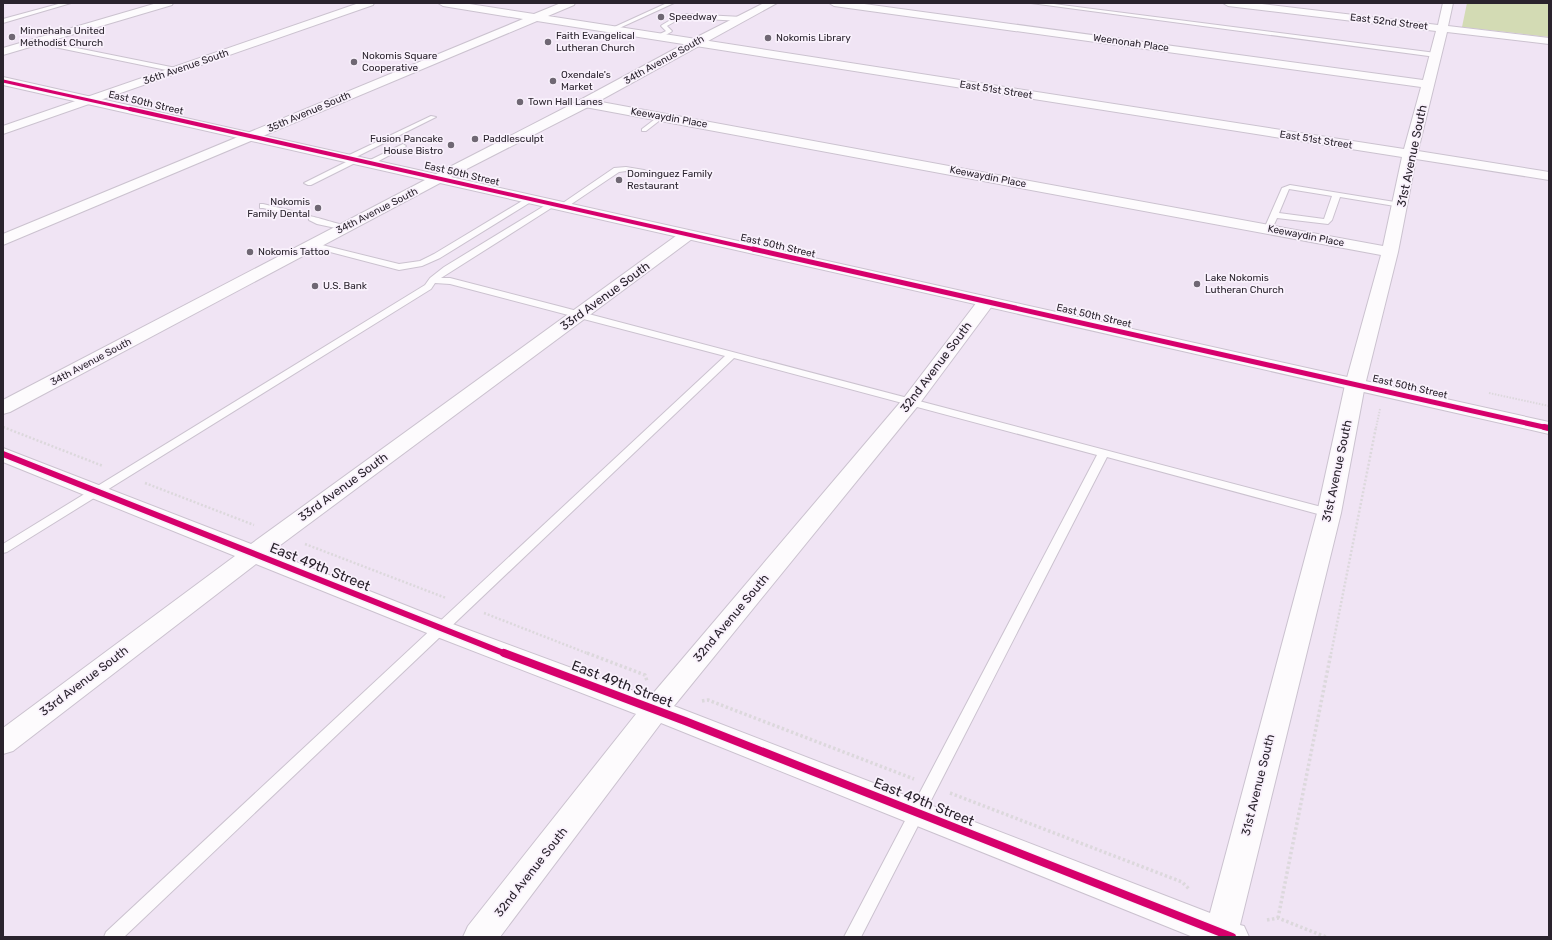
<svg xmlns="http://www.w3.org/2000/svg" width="1552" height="940" viewBox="0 0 1552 940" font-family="Rubik,sans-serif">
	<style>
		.green { fill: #d3dbb4 }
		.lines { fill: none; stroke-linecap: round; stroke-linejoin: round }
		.lane-casing { stroke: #cbc2cf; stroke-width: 2 }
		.street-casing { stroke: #cbc2cf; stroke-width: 2 }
		.secondary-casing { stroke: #cbc2cf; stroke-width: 2 }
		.path-far2 { stroke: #dcd8dc; stroke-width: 2; stroke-dasharray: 1.5 1.5; stroke-linecap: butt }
		.path-far1 { stroke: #dcd8dc; stroke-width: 2.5; stroke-dasharray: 2 2; stroke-linecap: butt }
		.path { stroke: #dcd8dc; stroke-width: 3.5; stroke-dasharray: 2.5 2.5; stroke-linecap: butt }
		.lane { fill: #fdfbfd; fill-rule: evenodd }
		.street { fill: #fdfbfd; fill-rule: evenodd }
		.secondary { fill: #fdfbfd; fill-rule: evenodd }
		.cycleway-far4-casing { stroke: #f9f1fc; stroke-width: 4.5 }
		.cycleway-far3-casing { stroke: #f9f1fc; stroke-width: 5.5 }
		.cycleway-far2-casing { stroke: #f9f1fc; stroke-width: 7 }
		.cycleway-far1-casing { stroke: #f9f1fc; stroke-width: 9 }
		.cycleway-casing { stroke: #f9f1fc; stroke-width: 10 }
		.cycleway-far4 { stroke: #d6006c; stroke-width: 3 }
		.cycleway-far3 { stroke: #d6006c; stroke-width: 4 }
		.cycleway-far2 { stroke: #d6006c; stroke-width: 5 }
		.cycleway-far1 { stroke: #d6006c; stroke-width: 6 }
		.cycleway { stroke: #d6006c; stroke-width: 8 }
		.poi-dot { fill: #6f6773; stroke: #f9f1fc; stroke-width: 1.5 }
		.labels { text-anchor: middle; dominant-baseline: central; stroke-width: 3.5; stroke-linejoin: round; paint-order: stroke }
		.far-poi-label { font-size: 10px; fill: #2a232d; stroke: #f9f1fc; text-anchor: start }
		.far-street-label { font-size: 10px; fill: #2a232d; stroke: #f9f1fc }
		.street-label { font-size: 12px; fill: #2a232d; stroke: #f9f1fc }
		.near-street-label { font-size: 14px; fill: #2a232d; stroke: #f9f1fc }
	</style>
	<rect width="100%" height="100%" fill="#f0e4f4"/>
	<!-- green -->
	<path class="green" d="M 1467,3 L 1549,3 L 1549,37 L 1462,27 Z"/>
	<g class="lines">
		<defs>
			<g id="lane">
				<path d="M 62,3 L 71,3 L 3,23 L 3,19 Z"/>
				<path d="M 667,3 L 674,3 L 615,30 L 610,29 Z"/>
				<path d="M 1031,3 L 1046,3 L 1436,53 L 1439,55 L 1436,57 Z"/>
				<path d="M 685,14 L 742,17 L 745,19 L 742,21 L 685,18 L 681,18 L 667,26 L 672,31 L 671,32 L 662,37 L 658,37 L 658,35 L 666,31 L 661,26 L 662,25 L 677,16 Z"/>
				<path d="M 37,40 L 176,68 L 179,70 L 176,72 L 35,43 L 34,42 Z"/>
				<path d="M 431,116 L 436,117 L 350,160 L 347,160 L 343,158 Z"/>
				<path d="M 659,116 L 664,117 L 646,131 L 642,131 L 642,129 Z"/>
				<path d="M 403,144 L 406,146 L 405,147 L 371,165 L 365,165 L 364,163 Z"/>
				<path d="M 354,158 L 357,158 L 361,160 L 311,185 L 308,185 L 304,183 Z"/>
				<path d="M 626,167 L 644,170 L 648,172 L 644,174 L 626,171 L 619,172 L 564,209 L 558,209 L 557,207 L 614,168 Z"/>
				<path d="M 1290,185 L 1401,203 L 1405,205 L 1401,207 L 1340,197 L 1332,220 L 1328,224 L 1277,218 L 1271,231 L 1265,231 L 1264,229 L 1282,188 ZM 1289,189 L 1332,196 L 1324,219 L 1279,213 Z"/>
				<path d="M 527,198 L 533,198 L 534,200 L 440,258 L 422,266 L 399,270 L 311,247 L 310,245 L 314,243 L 399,264 L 420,261 L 434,254 Z"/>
				<path d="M 549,203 L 555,203 L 556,205 L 441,278 L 450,278 L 562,307 L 1333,510 L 1335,513 L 1333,516 L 1329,517 L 1107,457 L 861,937 L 844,937 L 1097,455 L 734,358 L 124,937 L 104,937 L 106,932 L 725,356 L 450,284 L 435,283 L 431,289 L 7,552 L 3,553 L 3,544 L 425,285 L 430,278 L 444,267 Z"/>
				<path d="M 260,204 L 263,204 L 301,213 L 305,215 L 301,217 L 263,208 L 260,208 Z"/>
				<path d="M 309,216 C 313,216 341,225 348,226 L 349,228 L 345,230 L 317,224 L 309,220 Z"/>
			</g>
			<g id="street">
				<path d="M 157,3 L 173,3 L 172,5 L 3,55 L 3,48 Z"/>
				<path d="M 359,3 L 374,3 L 373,5 L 3,134 L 3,126 Z"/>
				<path d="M 438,3 L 463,3 L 534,14 L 561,3 L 575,3 L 574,5 L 548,16 L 1404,149 L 1421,87 L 834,6 L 829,3 L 857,3 L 1423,80 L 1436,31 L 1228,6 L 1223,3 L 1254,3 L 1438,25 L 1443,3 L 1453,3 L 1448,26 L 1549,38 L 1549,44 L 1447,32 L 1418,151 L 1549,172 L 1549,180 L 1416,159 L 1398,252 L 1365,385 L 1341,513 L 1240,925 L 1244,926 L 1249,937 L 1193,937 L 661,723 L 500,937 L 463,937 L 468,926 L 636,714 L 432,635 L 256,564 L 13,751 L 3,754 L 3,728 L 235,556 L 3,462 L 3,448 L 251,544 L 680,233 L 686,231 L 692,233 L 694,236 L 692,239 L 271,552 L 450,623 L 650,697 L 903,399 L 980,298 L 986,297 L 992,298 L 995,302 L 917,407 L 674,706 L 1210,913 L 1317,513 L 1345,385 L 1381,255 L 585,107 L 580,106 L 579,103 L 580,100 L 585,99 L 1383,246 L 1402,157 L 537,21 L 3,245 L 3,234 L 523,19 L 443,6 Z"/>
			</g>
			<path id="secondary" d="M 764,3 L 777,3 L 590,106 L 451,177 L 1549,422 L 1549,434 L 440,183 L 10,412 L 3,414 L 3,400 L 425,180 L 3,85 L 3,77 L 436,174 L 580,100 L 697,37 Z"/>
		</defs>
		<!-- lane casing -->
		<use href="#lane" class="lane-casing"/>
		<!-- street casing -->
		<use href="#street" class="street-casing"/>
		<!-- secondary casing -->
		<use href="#secondary" class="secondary-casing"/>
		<!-- path-far2 -->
		<g class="path-far2">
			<path d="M 1489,393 L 1549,406"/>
			<path d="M 3,427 L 5,428"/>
			<path d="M 1376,428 L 1380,409"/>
		</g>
		<!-- path-far1 -->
		<g class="path-far1">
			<path d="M 3,427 L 103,466"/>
			<path d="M 145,483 L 254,525"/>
			<path d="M 305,544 L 446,598"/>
			<path d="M 484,613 L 589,654"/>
			<path d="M 1331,654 L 1376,427"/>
		</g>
		<!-- path -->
		<g class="path">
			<path d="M 587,653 L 645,675 L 647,681"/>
			<path d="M 702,701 L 708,700 L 914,779"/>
			<path d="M 950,793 L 1182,882 L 1189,889"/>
			<path d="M 1278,918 L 1331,653"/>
			<path d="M 1267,920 L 1278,918 L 1326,937"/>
		</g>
		<!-- lane -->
		<use href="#lane" class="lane"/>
		<!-- street -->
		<use href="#street" class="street"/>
		<!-- secondary -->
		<use href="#secondary" class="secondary"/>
		<defs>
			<path id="cycleway-far4" d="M 3,81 L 134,110"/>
			<path id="cycleway-far3" d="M 130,109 L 757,250"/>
			<path id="cycleway-far2" d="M 753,249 L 1548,428"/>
			<g id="cycleway-far1">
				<path d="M 1544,427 L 1549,428"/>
				<path d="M 3,454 L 506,654"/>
			</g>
			<path id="cycleway" d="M 504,653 L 685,721 L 1232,937"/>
		</defs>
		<!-- cycleway-far4 casing -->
		<use href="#cycleway-far4" class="cycleway-far4-casing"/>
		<!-- cycleway-far3 casing -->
		<use href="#cycleway-far3" class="cycleway-far3-casing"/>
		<!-- cycleway-far2 casing -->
		<use href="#cycleway-far2" class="cycleway-far2-casing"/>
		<!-- cycleway-far1 casing -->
		<use href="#cycleway-far1" class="cycleway-far1-casing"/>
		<!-- cycleway casing -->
		<use href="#cycleway" class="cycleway-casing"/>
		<!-- cycleway-far4 -->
		<use href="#cycleway-far4" class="cycleway-far4"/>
		<!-- cycleway-far3 -->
		<use href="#cycleway-far3" class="cycleway-far3"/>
		<!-- cycleway-far2 -->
		<use href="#cycleway-far2" class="cycleway-far2"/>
		<!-- cycleway-far1 -->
		<use href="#cycleway-far1" class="cycleway-far1"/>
		<!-- cycleway -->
		<use href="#cycleway" class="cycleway"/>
	</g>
	<!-- markers -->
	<g class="poi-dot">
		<circle cx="661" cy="17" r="4"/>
		<circle cx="12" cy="37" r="4"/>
		<circle cx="768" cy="38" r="4"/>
		<circle cx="548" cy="42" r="4"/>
		<circle cx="354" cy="62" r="4"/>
		<circle cx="553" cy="81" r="4"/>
		<circle cx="520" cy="102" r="4"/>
		<circle cx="475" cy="139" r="4"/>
		<circle cx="451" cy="145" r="4"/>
		<circle cx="619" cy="180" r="4"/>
		<circle cx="318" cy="208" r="4"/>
		<circle cx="250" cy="252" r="4"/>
		<circle cx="1197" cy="284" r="4"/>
		<circle cx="315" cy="286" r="4"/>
	</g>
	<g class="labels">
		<!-- far-poi labels -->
		<g class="far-poi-label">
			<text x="669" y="17">Speedway</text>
			<text x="20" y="31">Minnehaha United<tspan x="20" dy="12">Methodist Church</tspan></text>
			<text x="556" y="36">Faith Evangelical<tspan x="556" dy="12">Lutheran Church</tspan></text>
			<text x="776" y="38">Nokomis Library</text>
			<text x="362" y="56">Nokomis Square<tspan x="362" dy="12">Cooperative</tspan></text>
			<text x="561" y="75">Oxendale's<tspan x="561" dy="12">Market</tspan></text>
			<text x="528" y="102">Town Hall Lanes</text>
			<text x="443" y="139" text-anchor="end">Fusion Pancake<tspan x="443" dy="12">House Bistro</tspan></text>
			<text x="483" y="139">Paddlesculpt</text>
			<text x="627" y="174">Dominguez Family<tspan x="627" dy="12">Restaurant</tspan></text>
			<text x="310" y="202" text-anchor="end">Nokomis<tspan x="310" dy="12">Family Dental</tspan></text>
			<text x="258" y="252">Nokomis Tattoo</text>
			<text x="1205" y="278">Lake Nokomis<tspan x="1205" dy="12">Lutheran Church</tspan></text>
			<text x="323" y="286">U.S. Bank</text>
		</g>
		<!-- far-street labels -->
		<g class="far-street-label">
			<text transform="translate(1389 22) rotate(7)">East 52nd Street</text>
			<text transform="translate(1131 43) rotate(8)">Weenonah Place</text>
			<text transform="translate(664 60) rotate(-29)">34th Avenue South</text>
			<text transform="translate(186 67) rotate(-19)">36th Avenue South</text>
			<text transform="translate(996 90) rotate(9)">East 51st Street</text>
			<text transform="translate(146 103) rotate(13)">East 50th Street</text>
			<text transform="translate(309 112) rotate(-23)">35th Avenue South</text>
			<text transform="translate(669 118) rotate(10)">Keewaydin Place</text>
			<text transform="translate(1316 140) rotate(9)">East 51st Street</text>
			<text transform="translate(462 174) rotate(13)">East 50th Street</text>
			<text transform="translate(988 177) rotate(11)">Keewaydin Place</text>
			<text transform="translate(377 211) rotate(-27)">34th Avenue South</text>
			<text transform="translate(1306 236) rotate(11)">Keewaydin Place</text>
			<text transform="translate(778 246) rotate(13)">East 50th Street</text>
			<text transform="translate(1094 316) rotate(13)">East 50th Street</text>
			<text transform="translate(91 362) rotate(-28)">34th Avenue South</text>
			<text transform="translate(1410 387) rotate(13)">East 50th Street</text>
		</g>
		<!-- street labels -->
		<g class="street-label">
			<text transform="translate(1412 156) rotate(-78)">31st Avenue South</text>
			<text transform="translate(605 296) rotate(-36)">33rd Avenue South</text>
			<text transform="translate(936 367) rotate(-53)">32nd Avenue South</text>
			<text transform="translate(1337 471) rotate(-78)">31st Avenue South</text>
			<text transform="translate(343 487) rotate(-36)">33rd Avenue South</text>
			<text transform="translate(731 618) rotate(-50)">32nd Avenue South</text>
			<text transform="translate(84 681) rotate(-37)">33rd Avenue South</text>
			<text transform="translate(1258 785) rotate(-76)">31st Avenue South</text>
			<text transform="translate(531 872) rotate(-52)">32nd Avenue South</text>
		</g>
		<!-- near-street labels -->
		<g class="near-street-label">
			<text transform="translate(320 567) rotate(22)">East 49th Street</text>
			<text transform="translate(622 684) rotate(21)">East 49th Street</text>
			<text transform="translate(924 802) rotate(22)">East 49th Street</text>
		</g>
	</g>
	<!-- border -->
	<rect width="1552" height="940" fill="none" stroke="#2a232d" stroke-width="8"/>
</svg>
